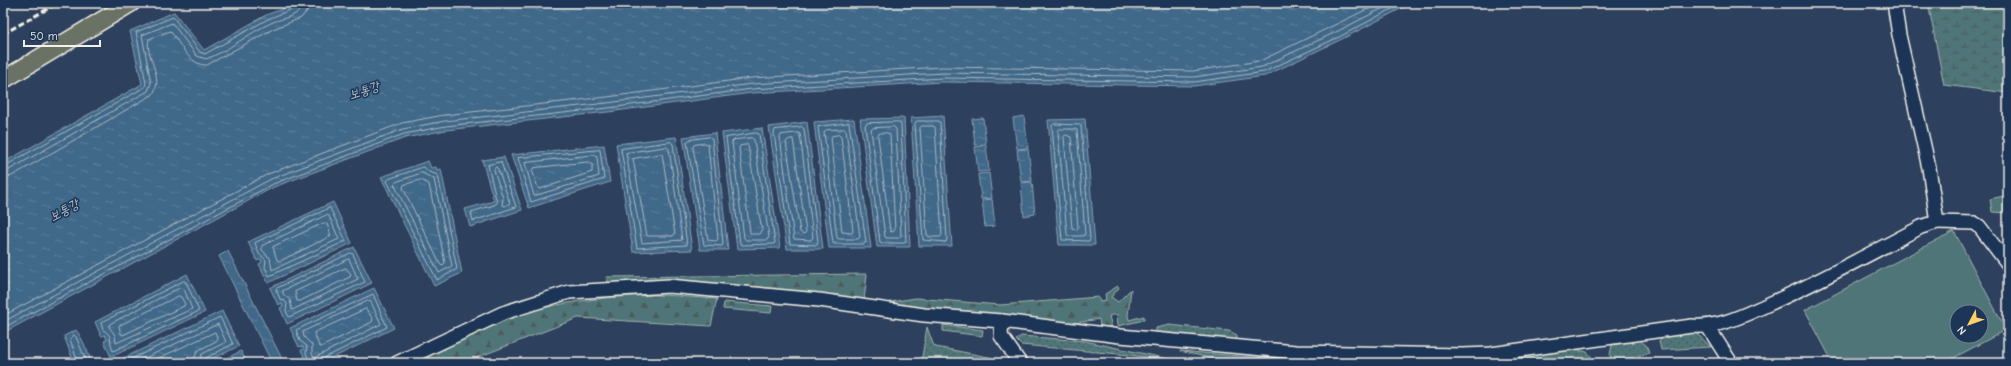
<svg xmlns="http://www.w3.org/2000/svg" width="2011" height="366" viewBox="0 0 2011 366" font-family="'Comic Neue','Poor Story',sans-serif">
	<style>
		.grass { fill: url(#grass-dots); stroke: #a2b3b0 }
		.forest { fill: url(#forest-firs); stroke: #a2b3b0 }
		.wetland { fill: url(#wetland-marsh); stroke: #a2b3b0 }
		.pitch { fill: #4f7578; stroke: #a2b3b0; fill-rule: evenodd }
		.water { fill: url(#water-ripples); stroke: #899eaf }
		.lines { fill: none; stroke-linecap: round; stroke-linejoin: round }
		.shore { stroke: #acbac2; stroke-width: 1 }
		.minor-casing { stroke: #f4f1e8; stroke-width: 16 }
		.major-casing { stroke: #f4f1e8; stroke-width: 20 }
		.minor { stroke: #1d3557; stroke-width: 13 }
		.major { stroke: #6b7165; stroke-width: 17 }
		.rail { stroke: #f4f1e8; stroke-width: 3; stroke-dasharray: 6 3; stroke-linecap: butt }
		.labels { text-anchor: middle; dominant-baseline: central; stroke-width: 3; stroke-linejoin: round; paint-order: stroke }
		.water-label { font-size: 13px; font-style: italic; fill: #b5c1c7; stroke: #1d3557 }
	</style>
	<defs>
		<pattern id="grass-dots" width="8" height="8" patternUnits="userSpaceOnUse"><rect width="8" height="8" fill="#4f7578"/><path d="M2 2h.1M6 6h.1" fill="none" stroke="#4c5c5c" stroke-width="1.8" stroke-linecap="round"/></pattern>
		<pattern id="forest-firs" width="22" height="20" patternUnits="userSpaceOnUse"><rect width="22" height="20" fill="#4f7578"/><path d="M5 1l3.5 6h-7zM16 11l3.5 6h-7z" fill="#4c5c5c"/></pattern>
		<pattern id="wetland-marsh" width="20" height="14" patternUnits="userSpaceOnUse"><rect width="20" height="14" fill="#4f7578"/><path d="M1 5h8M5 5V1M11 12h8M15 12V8" fill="none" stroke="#4c5c5c"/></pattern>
		<pattern id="water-ripples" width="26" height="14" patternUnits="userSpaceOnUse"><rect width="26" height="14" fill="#416789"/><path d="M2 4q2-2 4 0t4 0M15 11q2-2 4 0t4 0" fill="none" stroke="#5d7d9a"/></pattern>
	</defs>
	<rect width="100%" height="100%" fill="#2d405d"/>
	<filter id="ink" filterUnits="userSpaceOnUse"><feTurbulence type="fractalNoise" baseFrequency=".025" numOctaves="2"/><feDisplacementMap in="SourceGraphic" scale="8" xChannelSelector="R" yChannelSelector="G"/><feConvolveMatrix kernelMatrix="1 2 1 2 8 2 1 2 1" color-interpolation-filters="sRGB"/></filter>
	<g filter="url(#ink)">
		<!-- grass -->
		<g class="grass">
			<path d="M 943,325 L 983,330 L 982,336 L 943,331 Z"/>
			<path d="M 1169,325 L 1229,331 L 1237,335 L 1237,342 L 1156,334 L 1156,328 Z"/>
			<path d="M 927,327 L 933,344 L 936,347 L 994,358 L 1004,363 L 921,363 Z"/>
			<path d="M 1695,332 L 1711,347 L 1661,350 L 1659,341 L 1662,337 Z"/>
			<path d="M 1021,336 L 1085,341 L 1187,363 L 1130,355 L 1021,345 L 1016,340 Z"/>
			<path d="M 1640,340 L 1647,346 L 1649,353 L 1612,363 L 1610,355 L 1612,345 Z"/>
			<path d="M 1579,349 L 1580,351 C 1588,350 1591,355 1594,363 L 1231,363 L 1180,351 C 1275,360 1370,365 1465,362 C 1503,360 1541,354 1579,349 Z"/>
		</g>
		<!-- forest -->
		<g class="forest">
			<path d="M 2008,195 L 2008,213 L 1992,212 L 1990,199 Z"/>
			<path d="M 867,274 L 864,301 L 641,281 L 608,283 L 606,277 Z"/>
			<path d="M 1118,286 L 1119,288 L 1111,297 L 1118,302 L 1131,289 L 1128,315 L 1129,320 L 1144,316 L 1144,320 L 1118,326 L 1117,314 L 1109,316 L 1112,327 L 1100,326 L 1099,319 L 1070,324 L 888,304 L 890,302 L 916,298 L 1000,305 L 1098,297 L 1100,301 L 1106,300 L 1105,294 Z"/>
			<path d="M 663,295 L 717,299 L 711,326 L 578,318 L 463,363 L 412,363 C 442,349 472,331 503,320 C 555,301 609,296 663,295 Z"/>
			<path d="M 724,302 L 772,306 L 771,313 L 723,309 Z"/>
		</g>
		<!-- wetland -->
		<path class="wetland" d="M 1928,3 L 2008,3 L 2008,93 L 1944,85 Z"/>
		<!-- pitch -->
		<path class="pitch" d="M 1954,231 L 2006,330 L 1944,363 L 1833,363 L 1805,310 ZM 1957,312 L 1981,312 L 1981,336 L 1957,336 Z"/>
		<!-- water -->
		<g class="water">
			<path d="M 298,3 L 1412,3 L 1342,39 L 1265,76 L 1194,86 L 943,82 L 752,93 L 608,112 L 446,130 L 405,138 L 274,187 L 3,333 L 3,163 L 142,84 L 130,31 L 174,12 L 204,50 L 266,15 Z"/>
			<path d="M 943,116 L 952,246 L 919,246 L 911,118 Z"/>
			<path d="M 1024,116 L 1028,148 L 1017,149 L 1013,118 Z"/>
			<path d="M 904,118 L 910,247 L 877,247 L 860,119 Z"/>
			<path d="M 983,118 L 986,144 L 975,145 L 972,119 Z"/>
			<path d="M 854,119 L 871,248 L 829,248 L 814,122 Z"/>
			<path d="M 1085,119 L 1095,245 L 1059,245 L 1048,120 Z"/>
			<path d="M 807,122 L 823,249 L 787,249 L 769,127 Z"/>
			<path d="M 762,128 L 780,248 L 737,249 L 722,133 Z"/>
			<path d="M 715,133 L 728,250 L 700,250 L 683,137 Z"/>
			<path d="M 676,137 L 692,250 L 633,252 L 616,144 Z"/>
			<path d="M 604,145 L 610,182 L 529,208 L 511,155 Z"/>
			<path d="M 986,145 L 989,171 L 978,172 L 975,147 Z"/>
			<path d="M 1028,149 L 1032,181 L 1021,182 L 1017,150 Z"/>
			<path d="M 504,157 L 522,210 L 470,227 L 465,209 L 494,201 L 482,160 Z"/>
			<path d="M 428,161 L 431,168 L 436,167 L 437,170 L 441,169 L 462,273 L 434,286 L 381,177 Z"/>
			<path d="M 989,173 L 992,198 L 981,199 L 978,174 Z"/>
			<path d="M 1032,182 L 1035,214 L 1024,216 L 1021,183 Z"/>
			<path d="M 992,199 L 995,226 L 985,227 L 982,200 Z"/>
			<path d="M 333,202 L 352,243 L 268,283 L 259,264 L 262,262 L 261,259 L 257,261 L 248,242 Z"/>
			<path d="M 354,247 L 372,283 L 287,324 L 280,308 L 283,306 L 282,303 L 278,305 L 270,288 Z"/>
			<path d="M 228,251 L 284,363 L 272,363 L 219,256 Z"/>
			<path d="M 187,274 L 205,312 L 111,357 L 104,341 L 107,340 L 105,335 L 101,336 L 95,322 Z"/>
			<path d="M 374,288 L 394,328 L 322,363 L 307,363 L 301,350 L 304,349 L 302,346 L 299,347 L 290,328 Z"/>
			<path d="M 222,311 L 239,346 L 204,363 L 113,363 Z"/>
			<path d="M 76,330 C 80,334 91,357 91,363 L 74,363 L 64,336 Z"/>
			<path d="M 241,351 L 247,363 L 217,363 Z"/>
		</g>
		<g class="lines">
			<!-- shore -->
			<g class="shore">
				<path d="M 917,121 L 938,121 L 940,122 L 947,239 L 946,242 L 923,240 L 915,124 Z"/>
				<path d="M 898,122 L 901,124 L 906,242 L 904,243 L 882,243 L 880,242 L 865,125 L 867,123 Z"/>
				<path d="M 849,123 L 866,242 L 864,244 L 834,244 L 833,243 L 818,127 Z"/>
				<path d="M 1054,124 L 1081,125 L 1090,239 L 1089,241 L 1062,240 L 1052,126 Z"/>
				<path d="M 922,126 L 933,126 L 935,127 L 942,235 L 940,237 L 929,237 L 927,235 L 920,128 Z"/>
				<path d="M 802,127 L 804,129 L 818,242 L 817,245 L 790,244 L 774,133 L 775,130 Z"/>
				<path d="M 894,127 L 896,129 L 901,236 L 899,238 L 886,238 L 885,237 L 871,130 L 873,128 Z"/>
				<path d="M 844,129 L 846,130 L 860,237 L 858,239 L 839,239 L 837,238 L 824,132 L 826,130 Z"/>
				<path d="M 1060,129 L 1075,129 L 1077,130 L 1085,234 L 1083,236 L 1068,236 L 1067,234 L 1058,131 Z"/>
				<path d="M 756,133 L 759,134 L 775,243 L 773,244 L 742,245 L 740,243 L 726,138 Z"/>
				<path d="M 798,133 L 800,134 L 813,237 L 811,240 L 794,239 L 780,137 L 781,135 Z"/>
				<path d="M 880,133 L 888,133 L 890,135 L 895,230 L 893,232 L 890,231 L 878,136 Z"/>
				<path d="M 839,135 L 841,137 L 853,231 L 852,233 L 842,232 L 831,138 L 832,136 Z"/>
				<path d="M 1066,135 L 1071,137 L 1078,228 L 1077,230 L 1072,228 L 1064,137 Z"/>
				<path d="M 710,137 L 712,139 L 723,244 L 722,246 L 704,245 L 687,142 L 689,140 Z"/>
				<path d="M 752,138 L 754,140 L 769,237 L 767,240 L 746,240 L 744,238 L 732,142 L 734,140 Z"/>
				<path d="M 793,139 L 806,232 L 804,234 L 800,232 L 786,142 L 788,140 Z"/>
				<path d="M 671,142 L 673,144 L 687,245 L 637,248 L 621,149 Z"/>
				<path d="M 705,143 L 708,145 L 718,239 L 716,241 L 708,240 L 693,147 L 694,145 Z"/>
				<path d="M 748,145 L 762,231 L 760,234 L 751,234 L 750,232 L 739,148 L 740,146 Z"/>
				<path d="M 667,147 L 669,149 L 682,240 L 642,243 L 626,153 Z"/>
				<path d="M 600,150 L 604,179 L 531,202 L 518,158 Z"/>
				<path d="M 662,154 L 675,234 L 673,236 L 647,236 L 633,159 Z"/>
				<path d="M 595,155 L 597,157 L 599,176 L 534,196 L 525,163 Z"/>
				<path d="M 501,162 L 516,207 L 473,221 L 471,212 L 494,205 L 497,203 L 488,165 Z"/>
				<path d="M 590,162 L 592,164 L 592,172 L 540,189 L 538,188 L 532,170 L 534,168 Z"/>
				<path d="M 3,167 L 145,87 L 146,83 L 136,32 L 173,17 L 200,52 L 205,54 L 268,19 L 295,8 L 298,3"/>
				<path d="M 424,167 L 429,172 L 438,175 L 457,269 L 437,280 L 387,181 L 389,179 Z"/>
				<path d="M 496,167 L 498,169 L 510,203 L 505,206 L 502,205 L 503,198 L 494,170 Z"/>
				<path d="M 3,172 L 9,170 L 148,91 L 151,83 L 142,35 L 172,23 L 197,56 L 206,59 C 229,51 248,33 271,23 C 281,18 302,17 303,3"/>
				<path d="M 422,173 L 434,179 L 452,266 L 439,273 L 394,184 L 396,182 Z"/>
				<path d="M 3,178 L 12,176 L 152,95 C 166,78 144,56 149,39 L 170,31 C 180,42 189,66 207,65 L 273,29 L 301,18 L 307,11 L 309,3"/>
				<path d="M 421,180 L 429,184 L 445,263 L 442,266 L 440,264 L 403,188 L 404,185 Z"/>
				<path d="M 330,208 L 346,241 L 269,276 L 265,267 L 266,260 L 259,254 L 255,243 Z"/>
				<path d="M 327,215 L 329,216 L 339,239 L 272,270 L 270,258 L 262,250 L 262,246 Z"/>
				<path d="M 324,223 L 327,224 L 331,236 L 280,261 L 277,260 L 273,247 Z"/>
				<path d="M 351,253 L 353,254 L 365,282 L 289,317 L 286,311 L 287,304 L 285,301 L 280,299 L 276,289 Z"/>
				<path d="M 349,259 L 358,279 L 292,310 L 290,300 L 283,294 L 283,291 Z"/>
				<path d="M 346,268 L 351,274 L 350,277 L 300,301 L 297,301 L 295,292 Z"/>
				<path d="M 184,281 L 186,282 L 199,311 L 113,351 C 109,343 113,334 103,330 L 101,323 Z"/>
				<path d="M 182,287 L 184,289 L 192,309 L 116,343 L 115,335 L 109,327 L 110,324 Z"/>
				<path d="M 179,296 L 181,297 L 185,304 L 184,306 L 123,335 L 121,334 L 119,326 Z"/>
				<path d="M 368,301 L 371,302 L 381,324 L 314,358 L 312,353 L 312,345 L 304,337 L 303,332 Z"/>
				<path d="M 366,309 L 373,319 L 372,322 L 321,347 L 319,346 L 314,333 Z"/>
				<path d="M 3,316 L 268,174 L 402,123 L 444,115 L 607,97 L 751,78 L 943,67 L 1193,71 L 1260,61 L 1380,3"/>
				<path d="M 3,322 L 271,179 L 403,129 L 445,121 L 607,103 L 752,84 L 943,73 L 1194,77 L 1262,67 L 1338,31 L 1393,3"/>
				<path d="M 3,328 L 273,184 L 404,134 L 446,126 L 608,108 L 752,89 L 943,78 L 1194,82 L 1264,72 L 1341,36 L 1403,3"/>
				<path d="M 78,363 L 70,339 L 74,335 L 76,337 L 87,363"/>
				<path d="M 123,363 L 220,317 L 233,344 L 206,358 L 204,363"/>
				<path d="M 134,363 L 218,324 L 226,342 L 202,354 L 199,363"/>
				<path d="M 148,363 L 215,332 L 218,340 L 197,351 L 193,363"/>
				<path d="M 310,363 L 306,353 L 307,346 L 300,341 L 296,330 L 373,294 L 387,327 L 324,358 L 321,363"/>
			</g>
			<defs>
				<g id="minor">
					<path d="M 1894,3 L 1899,35 L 1929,168 L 1937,222 L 1974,223 L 1979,226 L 2008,264"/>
					<path d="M 1002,321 L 1001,336 L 1020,363"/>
					<path d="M 1708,327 L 1731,363"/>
					<path d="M 397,363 L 503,313 L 569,292 L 669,286 L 819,300 L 924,315 L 1002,321 L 1120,336 L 1296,352 L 1462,355 L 1491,354 L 1692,326 C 1720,328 1744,315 1769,304 C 1821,281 1871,253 1921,227 L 1937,222"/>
				</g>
				<path id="major" d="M 3,80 L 131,3"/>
			</defs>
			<!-- minor casing -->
			<use href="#minor" class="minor-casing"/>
			<!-- major casing -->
			<use href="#major" class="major-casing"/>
			<!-- minor -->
			<use href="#minor" class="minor"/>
			<!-- major -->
			<use href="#major" class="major"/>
			<!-- rail -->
			<path class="rail" d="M 3,34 L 58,3"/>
		</g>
	</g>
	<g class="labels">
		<!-- water labels -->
		<g class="water-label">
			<text transform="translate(364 90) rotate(-18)">보통강</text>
			<text transform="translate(64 210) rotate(-29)">보통강</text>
		</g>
	</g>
	<!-- margin -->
	<rect width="2011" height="366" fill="none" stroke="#1d3557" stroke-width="16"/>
	<rect x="8" y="8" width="1995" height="350" fill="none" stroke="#f4f1e8" stroke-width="1.5" filter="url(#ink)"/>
	<!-- north arrow -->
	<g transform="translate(1969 324) rotate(229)"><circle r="19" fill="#1d3557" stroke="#738091"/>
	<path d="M0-3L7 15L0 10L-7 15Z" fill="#ffd166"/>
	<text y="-6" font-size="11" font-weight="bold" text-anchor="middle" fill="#f4f1e8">N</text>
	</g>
	<!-- scale -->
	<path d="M24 40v6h76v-6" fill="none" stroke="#f4f1e8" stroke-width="2"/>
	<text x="30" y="40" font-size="12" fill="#f4f1e8" stroke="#1d3557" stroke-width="3" paint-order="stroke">50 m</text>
</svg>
